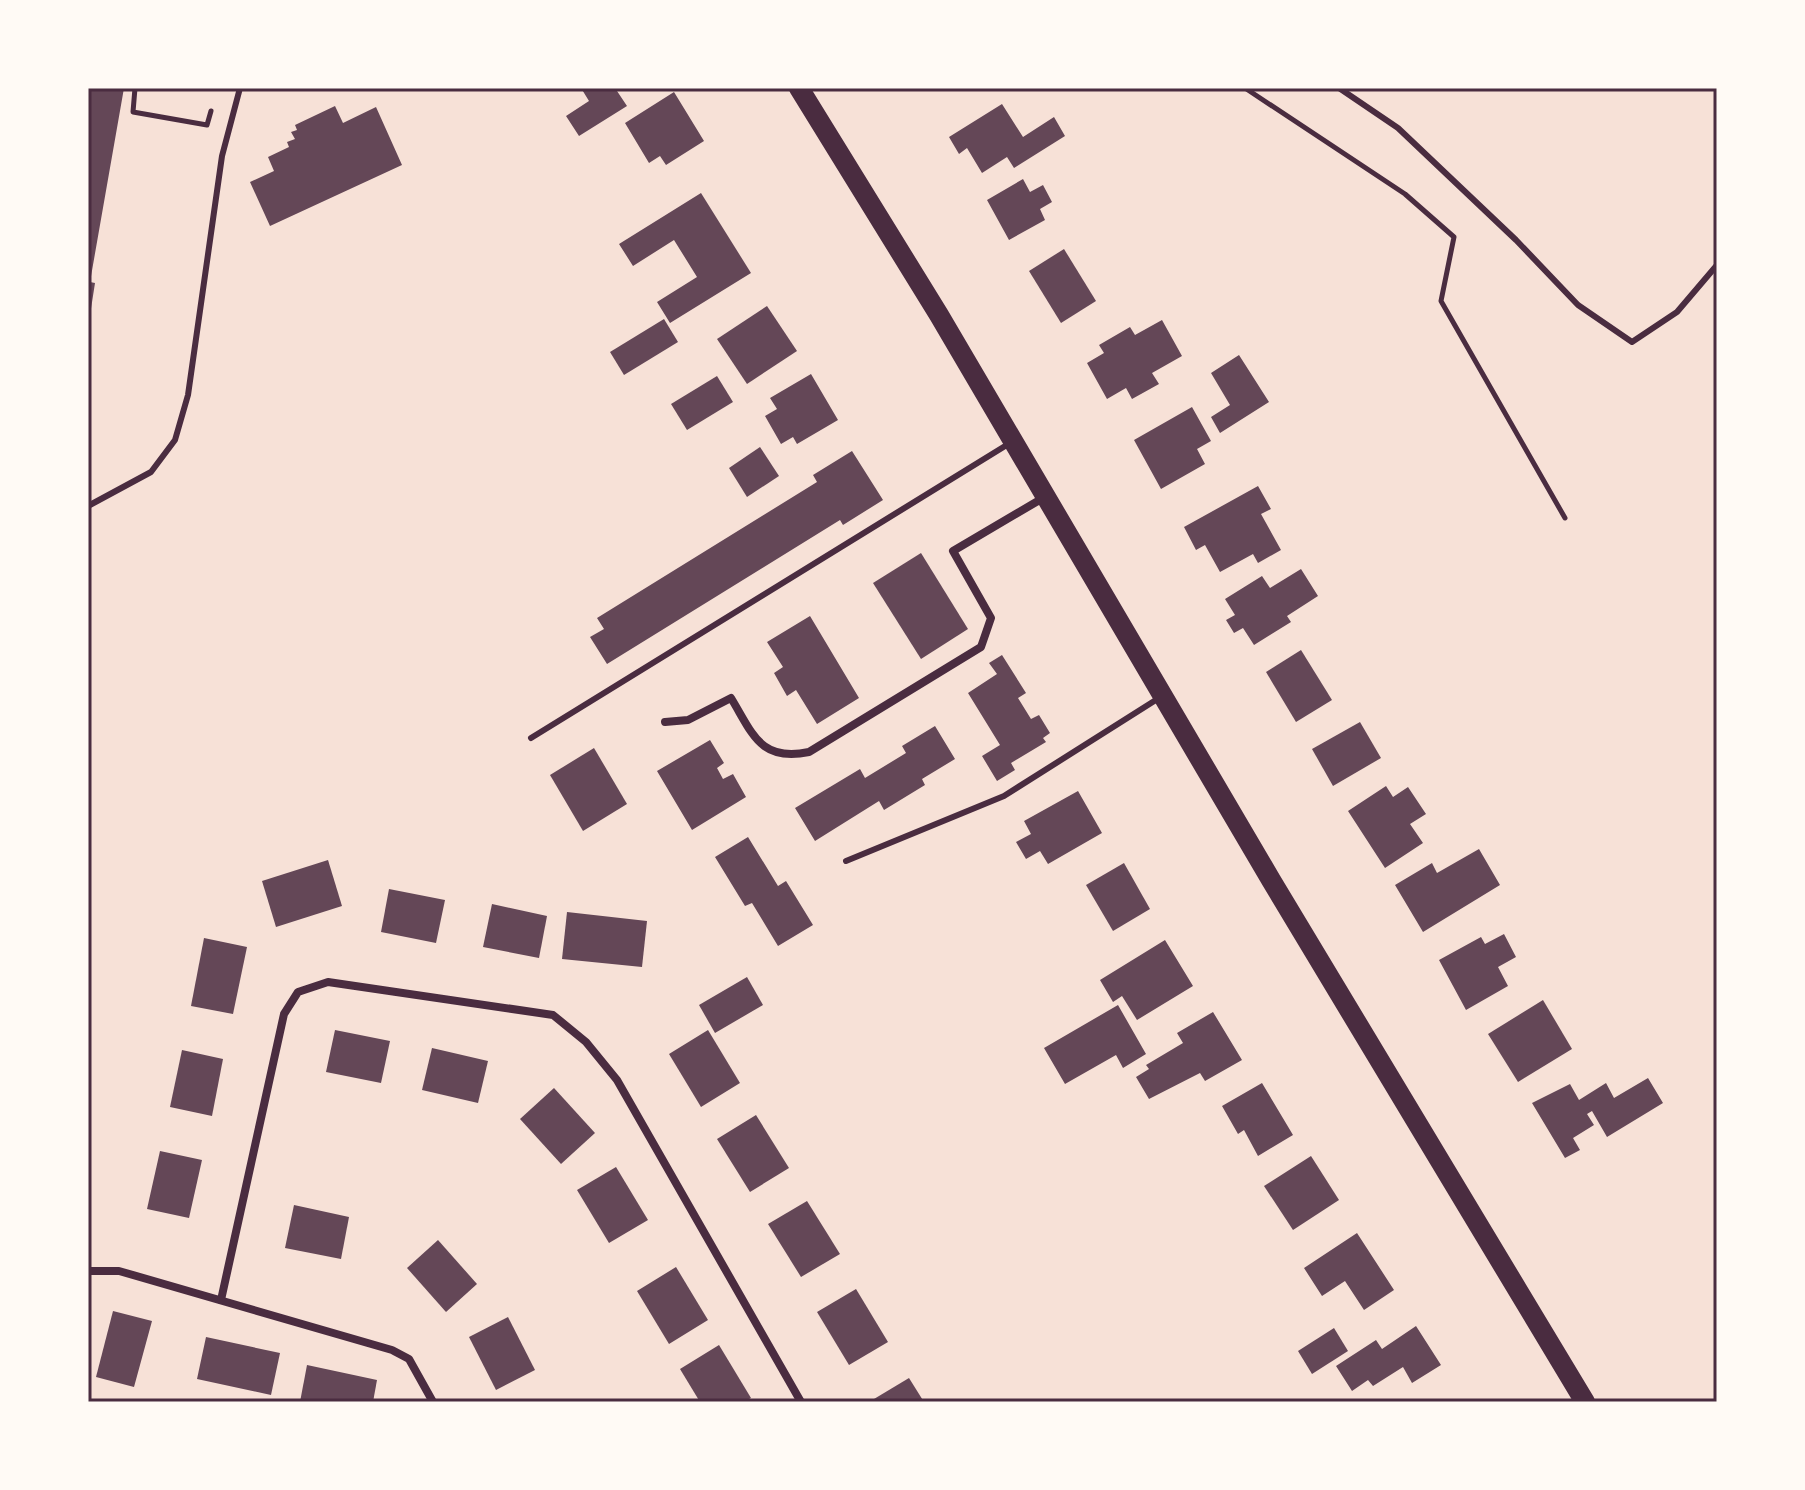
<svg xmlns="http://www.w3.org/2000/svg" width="1805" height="1490" viewBox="0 0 1805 1490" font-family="Signika,sans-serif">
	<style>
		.building { fill: #644757 }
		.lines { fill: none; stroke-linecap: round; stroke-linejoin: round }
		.path { stroke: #4a2c40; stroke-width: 5 }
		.service { stroke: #4a2c40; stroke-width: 6 }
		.minor { stroke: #4a2c40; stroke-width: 8 }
		.primary { stroke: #4a2c40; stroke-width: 20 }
		.neatline { fill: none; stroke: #4a2c40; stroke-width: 3 }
	</style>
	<rect width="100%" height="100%" fill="#f7e1d7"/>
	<!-- building -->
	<g class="building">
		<path d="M 88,88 L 124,88 L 90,282 L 95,283 L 90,315 Z"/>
		<path d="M 581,88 L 615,88 L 627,106 L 579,136 L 566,116 L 589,101 Z"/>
		<path d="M 674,92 L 704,141 L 666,165 L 660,156 L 649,163 L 625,123 Z"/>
		<path d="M 1002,104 L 1023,137 L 1054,117 L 1065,136 L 1014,168 L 1007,157 L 982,173 L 967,148 L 959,154 L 949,137 Z"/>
		<path d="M 335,106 L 343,123 L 376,107 L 402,165 L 270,226 L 250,182 L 274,171 L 268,157 L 289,147 L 287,142 L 295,139 L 291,132 L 297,130 L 295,125 Z"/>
		<path d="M 1023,179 L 1030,192 L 1043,185 L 1052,202 L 1040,209 L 1045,220 L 1009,240 L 987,200 Z"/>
		<path d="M 701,193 L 751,273 L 670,323 L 657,302 L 697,277 L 674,240 L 633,266 L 619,244 Z"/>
		<path d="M 1064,249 L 1096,301 L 1061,323 L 1029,271 Z"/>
		<path d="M 767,306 L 797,351 L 747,384 L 717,339 Z"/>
		<path d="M 664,319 L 678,342 L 624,375 L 610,352 Z"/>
		<path d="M 1162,320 L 1182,356 L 1152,373 L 1159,384 L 1132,399 L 1126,388 L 1107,399 L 1087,363 L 1104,353 L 1099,345 L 1130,327 L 1135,335 Z"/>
		<path d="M 1239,355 L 1269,402 L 1220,433 L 1211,417 L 1230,405 L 1211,373 Z"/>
		<path d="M 811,374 L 838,420 L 797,444 L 793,437 L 781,444 L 765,416 L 777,409 L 770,398 Z"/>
		<path d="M 717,376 L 733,402 L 687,430 L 671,404 Z"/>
		<path d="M 1192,407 L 1211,441 L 1197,449 L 1205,464 L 1161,489 L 1134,440 Z"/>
		<path d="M 760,447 L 779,476 L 747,497 L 729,468 Z"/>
		<path d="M 852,451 L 883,500 L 843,525 L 840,520 L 607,664 L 590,637 L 604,629 L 597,618 L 817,482 L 813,475 Z"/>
		<path d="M 1258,486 L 1271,509 L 1261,514 L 1281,550 L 1258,563 L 1253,554 L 1220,572 L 1205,545 L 1196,550 L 1184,527 Z"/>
		<path d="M 921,553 L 968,629 L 921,659 L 873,583 Z"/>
		<path d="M 1301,569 L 1318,596 L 1287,616 L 1291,622 L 1254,645 L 1243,628 L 1234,633 L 1226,620 L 1235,615 L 1225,599 L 1262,576 L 1270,588 Z"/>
		<path d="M 810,616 L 859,698 L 817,724 L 796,690 L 787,696 L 774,673 L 783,667 L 767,642 Z"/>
		<path d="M 1301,650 L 1332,700 L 1296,722 L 1266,672 Z"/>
		<path d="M 1002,655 L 1026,693 L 1018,698 L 1031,719 L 1039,715 L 1050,733 L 1043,738 L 1046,742 L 1011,763 L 1015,770 L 997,781 L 982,756 L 1000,745 L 968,693 L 997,674 L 989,663 Z"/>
		<path d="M 1360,722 L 1381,758 L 1333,786 L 1312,749 Z"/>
		<path d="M 935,726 L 955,759 L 922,779 L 925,785 L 884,810 L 879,801 L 815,841 L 795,808 L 860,769 L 865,778 L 906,753 L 902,746 Z"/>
		<path d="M 710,740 L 724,763 L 717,768 L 723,779 L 733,774 L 746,797 L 692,830 L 657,771 Z"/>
		<path d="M 594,748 L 627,804 L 583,831 L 550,775 Z"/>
		<path d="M 1386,786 L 1393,797 L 1408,787 L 1426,814 L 1410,824 L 1423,843 L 1385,868 L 1348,811 Z"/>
		<path d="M 1078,791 L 1102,833 L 1048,864 L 1040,851 L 1026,859 L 1016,842 L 1031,834 L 1024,821 Z"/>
		<path d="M 748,837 L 778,886 L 786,881 L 813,925 L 778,946 L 752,903 L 745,906 L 715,857 Z"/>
		<path d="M 1479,849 L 1500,885 L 1423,932 L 1395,885 L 1432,863 L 1437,873 Z"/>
		<path d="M 328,860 L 342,906 L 276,927 L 262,881 Z"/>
		<path d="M 1124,863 L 1150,909 L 1113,931 L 1086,885 Z"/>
		<path d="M 389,889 L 445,900 L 436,943 L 381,932 Z"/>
		<path d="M 492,904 L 547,916 L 539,958 L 483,947 Z"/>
		<path d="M 567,912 L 647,921 L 642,967 L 562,959 Z"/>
		<path d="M 1504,934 L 1516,957 L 1498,967 L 1508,986 L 1466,1010 L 1439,960 L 1481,937 L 1485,944 Z"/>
		<path d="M 204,938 L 247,947 L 233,1014 L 191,1006 Z"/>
		<path d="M 1165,940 L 1193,986 L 1137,1020 L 1122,996 L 1113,1002 L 1100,980 Z"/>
		<path d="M 747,977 L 763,1005 L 715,1033 L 699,1005 Z"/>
		<path d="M 1543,1000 L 1572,1049 L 1518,1082 L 1488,1034 Z"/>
		<path d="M 1118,1005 L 1146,1054 L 1123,1068 L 1116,1055 L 1065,1084 L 1044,1048 Z"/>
		<path d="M 1213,1012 L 1242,1060 L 1205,1081 L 1200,1073 L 1149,1099 L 1136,1077 L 1149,1069 L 1146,1065 L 1183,1043 L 1177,1033 Z"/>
		<path d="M 335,1030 L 390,1041 L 381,1083 L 326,1072 Z"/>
		<path d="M 708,1030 L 740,1083 L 701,1107 L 669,1054 Z"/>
		<path d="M 432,1048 L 488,1061 L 478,1103 L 422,1090 Z"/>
		<path d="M 182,1050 L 223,1059 L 212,1116 L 170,1107 Z"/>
		<path d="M 1648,1078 L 1663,1103 L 1607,1137 L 1592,1111 L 1587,1114 L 1594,1125 L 1573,1138 L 1580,1150 L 1565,1158 L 1532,1103 L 1570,1084 L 1579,1100 L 1606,1083 L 1614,1098 Z"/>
		<path d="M 1262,1083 L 1293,1135 L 1258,1156 L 1244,1130 L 1238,1134 L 1222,1106 Z"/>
		<path d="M 554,1088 L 595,1133 L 561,1164 L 520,1119 Z"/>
		<path d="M 756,1115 L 789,1168 L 750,1192 L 717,1139 Z"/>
		<path d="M 160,1151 L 202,1160 L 189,1218 L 147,1209 Z"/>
		<path d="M 1311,1156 L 1339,1200 L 1293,1230 L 1264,1186 Z"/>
		<path d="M 616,1167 L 648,1220 L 609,1243 L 577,1190 Z"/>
		<path d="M 807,1201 L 840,1254 L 801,1277 L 768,1224 Z"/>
		<path d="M 294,1205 L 349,1217 L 341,1259 L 285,1248 Z"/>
		<path d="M 1357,1233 L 1394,1290 L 1364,1310 L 1345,1281 L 1322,1296 L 1304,1268 Z"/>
		<path d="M 438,1240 L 477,1284 L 446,1312 L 407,1268 Z"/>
		<path d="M 676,1267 L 708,1320 L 669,1344 L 637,1291 Z"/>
		<path d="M 856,1289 L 888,1342 L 849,1365 L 817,1312 Z"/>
		<path d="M 113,1311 L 152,1321 L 134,1387 L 96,1377 Z"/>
		<path d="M 508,1317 L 535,1370 L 496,1390 L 469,1337 Z"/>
		<path d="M 1416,1326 L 1441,1365 L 1412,1383 L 1403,1367 L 1373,1386 L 1368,1380 L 1352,1391 L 1336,1366 L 1376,1340 L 1382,1349 Z"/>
		<path d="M 1334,1328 L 1348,1351 L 1312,1374 L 1298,1351 Z"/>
		<path d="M 206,1337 L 280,1353 L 271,1395 L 197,1379 Z"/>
		<path d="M 719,1345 L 751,1398 L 744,1402 L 700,1402 L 680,1369 Z"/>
		<path d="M 307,1365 L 377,1380 L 373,1402 L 300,1402 Z"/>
		<path d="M 909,1378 L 924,1402 L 869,1402 Z"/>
	</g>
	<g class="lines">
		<!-- path -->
		<g class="path">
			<path d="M 135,88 L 133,112 L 207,125 L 211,111"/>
			<path d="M 1245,88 L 1405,194 L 1454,237 L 1441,301 L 1565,518"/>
		</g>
		<!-- service -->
		<g class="service">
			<path d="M 1339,88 L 1398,128 L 1516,240 L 1578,305 L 1632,342 L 1677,312 L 1717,265"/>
			<path d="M 88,506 L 151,472 L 175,440 L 188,395 L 222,156 L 240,88"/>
			<path d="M 531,738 L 1010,443"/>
			<path d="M 846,861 L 1004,796 L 1159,698"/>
		</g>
		<!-- minor -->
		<g class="minor">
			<path d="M 665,722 L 688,720 L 731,698 C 753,734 760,762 809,752 L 981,647 L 991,618 L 953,551 L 1043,498"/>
			<path d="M 88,1271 L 119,1271 L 392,1350 L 409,1359 L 433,1402"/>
			<path d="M 221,1300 L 284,1014 L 298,992 L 328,982 L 553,1015 L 586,1042 L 617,1080 L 801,1402"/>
		</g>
		<!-- primary -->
		<path class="primary" d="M 799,88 L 939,315 L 1271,880 L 1585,1402"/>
	</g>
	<!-- border -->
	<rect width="1805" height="1490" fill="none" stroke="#fffaf5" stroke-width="180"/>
	<rect x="90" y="90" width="1625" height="1310" class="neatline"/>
</svg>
